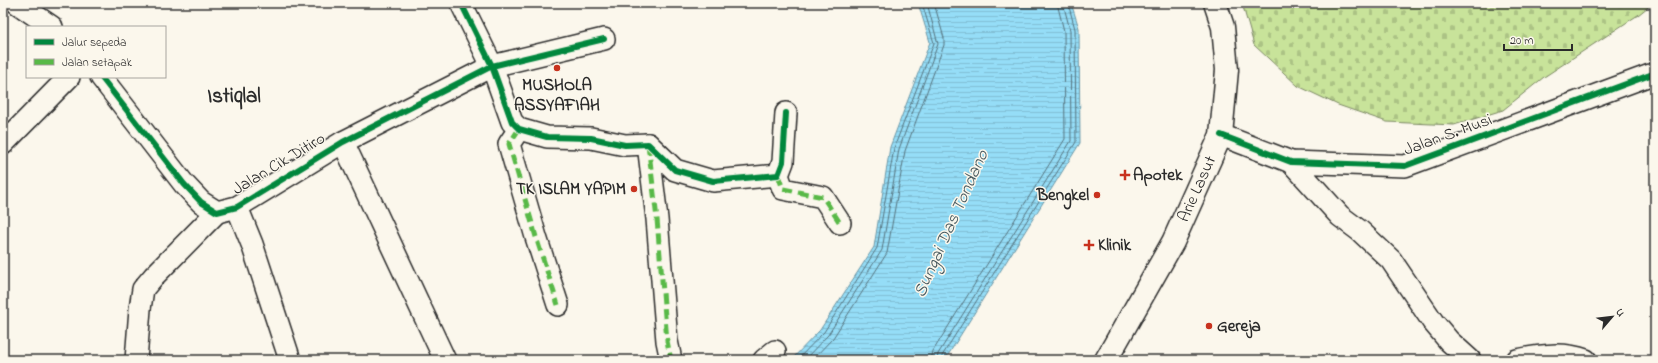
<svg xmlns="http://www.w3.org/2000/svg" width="1658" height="363" viewBox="0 0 1658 363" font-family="'Indie Flower',sans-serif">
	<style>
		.cemetery { fill: url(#cemetery-stones); stroke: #7a8762 }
		.water { fill: url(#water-rules); stroke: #6b96a5 }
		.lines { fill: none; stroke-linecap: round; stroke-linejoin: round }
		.shore { stroke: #55727d; stroke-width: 1 }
		.minor-casing { stroke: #2b2b2b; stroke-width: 24 }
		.secondary-casing { stroke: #2b2b2b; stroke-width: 25 }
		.minor { stroke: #fbf7ec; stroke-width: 21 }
		.secondary { stroke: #fbf7ec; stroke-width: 22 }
		.quiet { stroke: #58b947; stroke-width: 5; stroke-dasharray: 10 5; stroke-linecap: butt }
		.cycleway-casing { stroke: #fbf7ec; stroke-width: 8 }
		.cycleway { stroke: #00873e; stroke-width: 6 }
		.poi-dot { fill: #c8321e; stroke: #fbf7ec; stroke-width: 1.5 }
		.labels { text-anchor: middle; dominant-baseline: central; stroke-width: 3; stroke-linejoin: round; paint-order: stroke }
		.poi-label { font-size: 17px; font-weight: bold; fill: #2b2b2b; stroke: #fbf7ec; text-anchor: start }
		.street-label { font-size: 17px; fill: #2b2b2b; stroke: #fbf7ec }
		.water-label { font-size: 18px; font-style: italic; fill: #46585e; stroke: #fbf7ec }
		.district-label { font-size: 21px; font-weight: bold; fill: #2b2b2b; stroke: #fbf7ec }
	</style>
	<defs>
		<pattern id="cemetery-stones" width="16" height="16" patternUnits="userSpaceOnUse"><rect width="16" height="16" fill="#c8e39a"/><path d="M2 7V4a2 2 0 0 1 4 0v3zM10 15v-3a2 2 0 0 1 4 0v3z" fill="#acc385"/></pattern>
		<pattern id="water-rules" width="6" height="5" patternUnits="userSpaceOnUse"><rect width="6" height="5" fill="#95ddf7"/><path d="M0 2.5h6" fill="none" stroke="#81bed4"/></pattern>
	</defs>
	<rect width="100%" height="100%" fill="#fbf7ec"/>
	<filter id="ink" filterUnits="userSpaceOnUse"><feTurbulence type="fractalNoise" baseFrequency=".025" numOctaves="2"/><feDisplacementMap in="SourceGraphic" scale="8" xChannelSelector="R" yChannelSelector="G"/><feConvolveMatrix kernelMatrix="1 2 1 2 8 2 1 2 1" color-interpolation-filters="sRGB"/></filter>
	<g filter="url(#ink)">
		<!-- cemetery -->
		<path class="cemetery" d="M 1242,3 L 1653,3 L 1638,15 L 1544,77 L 1503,110 L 1454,125 L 1387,122 L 1338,105 L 1298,86 L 1254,45 Z"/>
		<!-- water -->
		<path class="water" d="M 918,3 L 1071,3 L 1079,28 L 1080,143 L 945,360 L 791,360 L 820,330 L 874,247 L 890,147 L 930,42 Z"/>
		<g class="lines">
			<!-- shore -->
			<g class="shore">
				<path d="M 797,360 L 824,332 L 877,248 L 894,148 L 934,43 L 922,3"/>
				<path d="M 804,360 L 828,335 L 882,250 L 899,149 L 938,44 L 927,3"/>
				<path d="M 812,360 L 833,338 L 887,253 L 905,151 L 944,45 L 944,38 L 934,3"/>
				<path d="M 931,360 L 933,351 L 1065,139 L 1064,31 L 1057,3"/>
				<path d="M 937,360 L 938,354 L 1071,141 L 1070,30 L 1063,3"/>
				<path d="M 942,360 L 942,356 L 1076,142 L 1075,29 L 1068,3"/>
			</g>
			<defs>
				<g id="minor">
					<path d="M 17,3 L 52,27"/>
					<path d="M 461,3 L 492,66 L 512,122 L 519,129 L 547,137 L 591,138 L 625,145 L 648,144 L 675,170 L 713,181 L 778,175 L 783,162 L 786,113"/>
					<path d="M 101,77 L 184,184 L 201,202 L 217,212 L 237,207 L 343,142 L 492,66 L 604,39"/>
					<path d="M 519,129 L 509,144 L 536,237 L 558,305"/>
					<path d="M 1221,135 L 1291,162 L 1405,166 L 1650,75 L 1655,74"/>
					<path d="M 343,142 L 445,360"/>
					<path d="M 3,144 L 69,77"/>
					<path d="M 648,144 L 657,219 L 667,341 L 671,360"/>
					<path d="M 1291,162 L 1340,216 L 1360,231 L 1391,260 L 1433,322 L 1449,341 L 1470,360"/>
					<path d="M 778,175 L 783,189 L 823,197 L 840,223"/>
					<path d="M 237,207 L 252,244 L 290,360"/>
					<path d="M 136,360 L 140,309 L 143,289 L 154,276 L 217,212"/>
					<path d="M 764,360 L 775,351"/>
					<path d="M 1517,360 C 1540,355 1564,352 1586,360"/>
				</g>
				<g id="secondary">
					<path id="s1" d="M 1106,360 L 1173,242 L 1221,135 L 1227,70 L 1223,27 L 1215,3"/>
				</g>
			</defs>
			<!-- minor casing -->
			<use href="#minor" class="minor-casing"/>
			<!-- secondary casing -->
			<use href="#secondary" class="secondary-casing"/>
			<!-- minor -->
			<use href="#minor" class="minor"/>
			<!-- secondary -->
			<use href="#secondary" class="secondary"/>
			<!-- quiet -->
			<g class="quiet">
				<path d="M 519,129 L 509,144 L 536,237 L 558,305"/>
				<path d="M 648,144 L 657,219 L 667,341 L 671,360"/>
				<path d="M 778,175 L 783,189 L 823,197 L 840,223"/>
			</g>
			<defs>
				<g id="cycleway">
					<path d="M 461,3 L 492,66 L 512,122 L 519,129 L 547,137 L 591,138 L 625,145 L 648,144 L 675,170 L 713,181 L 778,175 L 783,162 L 786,113"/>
					<path d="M 101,77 L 184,184 L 201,202 L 217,212 L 237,207 L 343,142 L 492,66 L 604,39"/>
					<path d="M 1221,135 L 1291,162 L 1405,166 L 1650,75 L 1655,74"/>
				</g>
			</defs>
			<!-- cycleway casing -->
			<use href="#cycleway" class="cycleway-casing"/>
			<!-- cycleway -->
			<use href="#cycleway" class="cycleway"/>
		</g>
	</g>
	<!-- markers -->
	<g class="poi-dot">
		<circle cx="557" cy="68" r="4"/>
		<path d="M1123 169h4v4h4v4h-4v4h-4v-4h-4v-4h4z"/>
		<circle cx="634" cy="189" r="4"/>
		<circle cx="1097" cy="195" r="4"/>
		<path d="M1087 239h4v4h4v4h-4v4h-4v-4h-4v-4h4z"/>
		<circle cx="1209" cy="326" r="4"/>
	</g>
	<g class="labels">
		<!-- poi labels -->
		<g class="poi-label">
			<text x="557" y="85" text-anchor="middle">MUSHOLA<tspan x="557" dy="20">ASSYAFIAH</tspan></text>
			<text x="1133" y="175">Apotek</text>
			<text x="626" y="189" text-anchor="end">TK ISLAM YAPIM</text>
			<text x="1089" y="195" text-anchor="end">Bengkel</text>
			<text x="1098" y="245">Klinik</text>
			<text x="1217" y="326">Gereja</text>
		</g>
		<!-- street labels -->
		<g class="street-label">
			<text transform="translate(1448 135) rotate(-20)">Jalan S. Musi</text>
			<text transform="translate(279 164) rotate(-31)">Jalan Cik Ditiro</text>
			<text stroke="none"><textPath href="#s1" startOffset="194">Arie Lasut</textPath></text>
		</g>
		<!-- water labels -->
		<g class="water-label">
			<text transform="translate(952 224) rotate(-66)">Sungai Das Tondano</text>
		</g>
		<!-- district labels -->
		<g class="district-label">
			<text x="234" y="97">Istiqlal</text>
		</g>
	</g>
	<!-- margin -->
	<rect width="1658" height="363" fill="none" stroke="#fbf7ec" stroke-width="16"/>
	<rect x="8" y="8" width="1642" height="347" fill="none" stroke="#2b2b2b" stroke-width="1.5" filter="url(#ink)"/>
	<!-- legend -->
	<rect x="26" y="26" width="140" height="52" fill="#fbf7ec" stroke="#a8a59f"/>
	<rect x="34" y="39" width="20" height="6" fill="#00873e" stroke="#a8a59f"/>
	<text x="62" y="46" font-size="12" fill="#2b2b2b">Jalur sepeda</text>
	<rect x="34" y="59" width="20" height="6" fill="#58b947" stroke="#a8a59f"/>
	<text x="62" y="66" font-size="12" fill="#2b2b2b">Jalan setapak</text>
	<!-- north arrow -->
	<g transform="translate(1612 317) rotate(62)" stroke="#fbf7ec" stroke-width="3" paint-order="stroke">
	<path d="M0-3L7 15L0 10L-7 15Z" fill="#2b2b2b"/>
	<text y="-6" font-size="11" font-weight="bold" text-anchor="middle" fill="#2b2b2b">U</text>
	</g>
	<!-- scale -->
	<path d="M1504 44v6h68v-6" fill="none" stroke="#2b2b2b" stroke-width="2"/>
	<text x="1510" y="44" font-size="12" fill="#2b2b2b" stroke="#fbf7ec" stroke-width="3" paint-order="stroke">20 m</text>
</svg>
